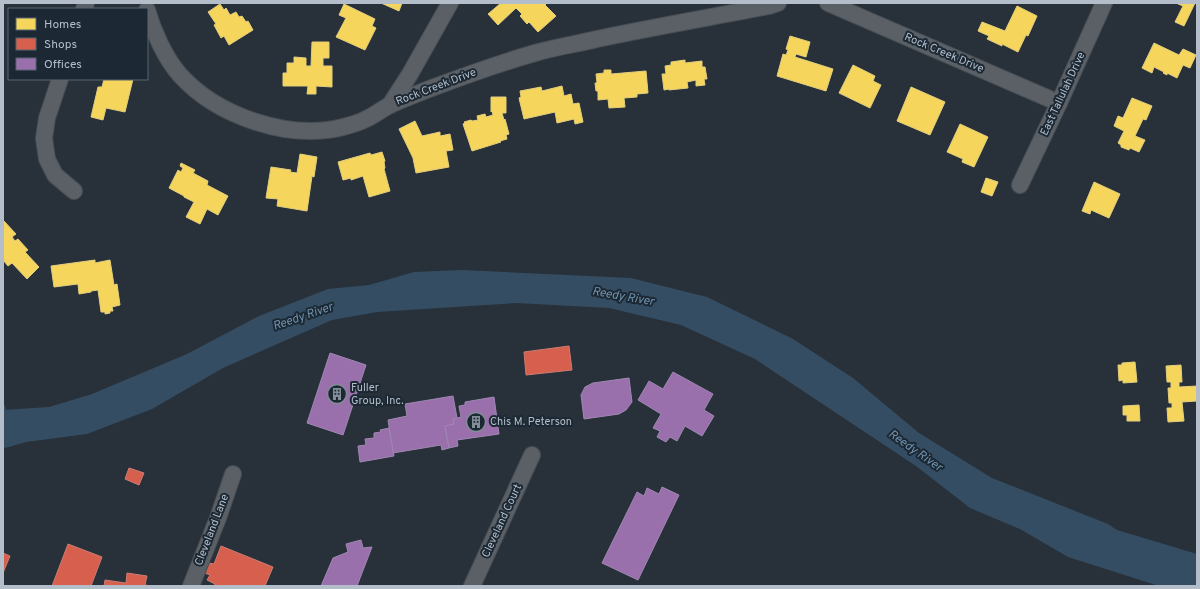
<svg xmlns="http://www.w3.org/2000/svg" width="1200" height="589" viewBox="0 0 1200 589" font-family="Overpass,sans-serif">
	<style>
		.water { fill: #344d63 }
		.homes { fill: #f6d55c; stroke: #e2ce7d }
		.shops { fill: #d6604d; stroke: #cc7c72 }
		.offices { fill: #9970ab; stroke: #a187b4 }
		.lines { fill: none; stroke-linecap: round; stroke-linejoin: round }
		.stream { stroke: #344d63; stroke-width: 4 }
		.street-casing { stroke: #474d53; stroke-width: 18 }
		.street { stroke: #5a6066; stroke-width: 16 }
		.labels { text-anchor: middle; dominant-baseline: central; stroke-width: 4; stroke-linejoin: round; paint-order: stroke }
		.street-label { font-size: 11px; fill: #b3beca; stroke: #1c2934 }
		.poi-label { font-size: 11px; fill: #b3beca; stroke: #1c2934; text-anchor: start }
		.water-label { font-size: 12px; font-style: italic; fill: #7193af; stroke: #1c2934 }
	</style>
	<rect width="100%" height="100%" fill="#283139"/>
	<!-- water -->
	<path class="water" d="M 463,270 L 631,278 L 707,297 L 793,339 L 853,378 L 919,433 L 992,478 L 1108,524 L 1117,530 L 1197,554 L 1197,586 L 1159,586 L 1068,557 L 1020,529 L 970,508 L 916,466 L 755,359 L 681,325 L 609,308 L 516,303 L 377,312 L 332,320 L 223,368 L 152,409 L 87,434 L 26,442 L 9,447 L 3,448 L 3,410 L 49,407 L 92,394 L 187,354 L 259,316 L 328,289 L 369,285 L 414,272 Z"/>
	<!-- homes -->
	<g class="homes">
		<path d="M 381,3 L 402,3 L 399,11 Z"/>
		<path d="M 501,3 L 547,3 L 545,5 L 556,16 L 538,32 L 529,22 L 527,24 L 520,16 L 522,14 L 516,8 L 498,25 L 488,14 Z"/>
		<path d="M 1176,3 L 1195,3 L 1184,26 L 1175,22 L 1183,6 Z"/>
		<path d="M 220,4 L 224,10 L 226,8 L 230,15 L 236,12 L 239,17 L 242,16 L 246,22 L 248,21 L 253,30 L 229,45 L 224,36 L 221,38 L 214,25 L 216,24 L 208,12 Z"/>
		<path d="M 344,4 L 375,19 L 372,26 L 376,28 L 365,50 L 336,37 L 346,18 L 339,15 Z"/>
		<path d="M 1017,6 L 1037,16 L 1028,36 L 1026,35 L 1018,52 L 1002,44 L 1002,46 L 987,39 L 989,36 L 978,31 L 982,22 L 1005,31 Z"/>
		<path d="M 790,36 L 810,42 L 806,57 L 796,54 L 795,57 L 833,69 L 826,91 L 777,76 L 783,54 L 786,55 L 788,50 L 786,49 Z"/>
		<path d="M 312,42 L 329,42 L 329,58 L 323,58 L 323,66 L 332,66 L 332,87 L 316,86 L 316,94 L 307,94 L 308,86 L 283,86 L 283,73 L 287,73 L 287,63 L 294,63 L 294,57 L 306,58 L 306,66 L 311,66 Z"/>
		<path d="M 1154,43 L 1179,55 L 1183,49 L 1196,55 L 1190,68 L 1183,65 L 1177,78 L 1167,73 L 1167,75 L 1163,73 L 1164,72 L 1154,67 L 1152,73 L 1142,68 Z"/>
		<path d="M 685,60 L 685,63 L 702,61 L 702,67 L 705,67 L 707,79 L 704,79 L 705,85 L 696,86 L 696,80 L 687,82 L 688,88 L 669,90 L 669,89 L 664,90 L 662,74 L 666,74 L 665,66 L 671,65 L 671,62 Z"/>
		<path d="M 853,65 L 875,76 L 873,81 L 881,85 L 870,108 L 839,93 Z"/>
		<path d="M 604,70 L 611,70 L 611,74 L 646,71 L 648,93 L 637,94 L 637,97 L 624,98 L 625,107 L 609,108 L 608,99 L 598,100 L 598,91 L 596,91 L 595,83 L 597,83 L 596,74 L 604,73 Z"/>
		<path d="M 104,79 L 133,79 L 125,112 L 106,108 L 103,120 L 91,117 L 98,87 L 102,87 Z"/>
		<path d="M 562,86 L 564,96 L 571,94 L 573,104 L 579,103 L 583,122 L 575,124 L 574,119 L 557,123 L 555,112 L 524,119 L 519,98 L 521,97 L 520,91 L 541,87 L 542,91 Z"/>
		<path d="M 911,87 L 945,102 L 930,135 L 897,121 Z"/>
		<path d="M 491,97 L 506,97 L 506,113 L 502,113 L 504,120 L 505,119 L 509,134 L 506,135 L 507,139 L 500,141 L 501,142 L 472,151 L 463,124 L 465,123 L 464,122 L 471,120 L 472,121 L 478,120 L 477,116 L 485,114 L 486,117 L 493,115 L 492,111 L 491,112 Z"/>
		<path d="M 1132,98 L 1152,106 L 1146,120 L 1143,119 L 1135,136 L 1145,140 L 1139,152 L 1130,148 L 1129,150 L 1121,147 L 1121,145 L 1118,143 L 1124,131 L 1114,126 L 1118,116 L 1123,118 Z"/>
		<path d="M 415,121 L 422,136 L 440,132 L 440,136 L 450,134 L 453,150 L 446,151 L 449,167 L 416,173 L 413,158 L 399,129 Z"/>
		<path d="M 960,124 L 988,137 L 974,167 L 962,162 L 963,159 L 947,152 Z"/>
		<path d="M 382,152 L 385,161 L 384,162 L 385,168 L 384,169 L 390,191 L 369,197 L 363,176 L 351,180 L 351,178 L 343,180 L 338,162 L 370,153 L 371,155 Z"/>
		<path d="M 300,154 L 317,157 L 314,177 L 312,176 L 307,211 L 277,206 L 278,199 L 266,198 L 271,167 L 291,170 L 290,172 L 297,173 Z"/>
		<path d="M 181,163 L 195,170 L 193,173 L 208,181 L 207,185 L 228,196 L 218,215 L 207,209 L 200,224 L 186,217 L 194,202 L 184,197 L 184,196 L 169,188 L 178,170 L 181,172 L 183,168 L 180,166 Z"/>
		<path d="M 986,178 L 998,182 L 992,196 L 981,192 Z"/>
		<path d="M 1094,182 L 1120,194 L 1109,218 L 1091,210 L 1090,214 L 1082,211 Z"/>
		<path d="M 3,220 L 16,234 L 12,237 L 15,241 L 18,239 L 28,250 L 25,252 L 39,267 L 27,279 L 12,263 L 8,266 L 3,260 Z"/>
		<path d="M 95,260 L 95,263 L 110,260 L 114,285 L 117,284 L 120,305 L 112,307 L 113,311 L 110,311 L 110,313 L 105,314 L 105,312 L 101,312 L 98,290 L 91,291 L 91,292 L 79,294 L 78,284 L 54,287 L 51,266 Z"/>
		<path d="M 1135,362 L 1137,382 L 1123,383 L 1123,380 L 1119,381 L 1118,365 L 1122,365 L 1122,363 Z"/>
		<path d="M 1181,365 L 1182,382 L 1179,382 L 1179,387 L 1197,386 L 1197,401 L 1182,402 L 1184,421 L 1168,422 L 1167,408 L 1172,408 L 1172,403 L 1169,403 L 1168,388 L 1171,388 L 1171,382 L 1167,382 L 1166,366 Z"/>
		<path d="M 1139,405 L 1140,421 L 1127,421 L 1127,415 L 1123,415 L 1123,406 Z"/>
	</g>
	<!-- shops -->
	<g class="shops">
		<path d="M 569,346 L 572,370 L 526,375 L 524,352 Z"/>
		<path d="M 129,468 L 144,473 L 139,485 L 125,479 Z"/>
		<path d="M 68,544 L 102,557 L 91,586 L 52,586 Z"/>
		<path d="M 221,546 L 273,567 L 265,586 L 214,586 L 215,584 L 207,580 L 210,575 L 205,573 L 209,563 L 214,564 Z"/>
		<path d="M 3,553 L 10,556 L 3,573 Z"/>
		<path d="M 127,573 L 147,576 L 145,585 L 152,586 L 104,586 L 105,580 L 126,583 Z"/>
	</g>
	<!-- offices -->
	<g class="offices">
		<path d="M 330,353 L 366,365 L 343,435 L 307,423 Z"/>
		<path d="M 673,372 L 713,394 L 704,410 L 714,416 L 702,436 L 685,426 L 677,441 L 670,437 L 666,442 L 657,437 L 660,431 L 653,428 L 661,414 L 638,400 L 649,381 L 663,389 Z"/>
		<path d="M 629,378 L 632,402 L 626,410 L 619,414 L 584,419 L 581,395 L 585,387 L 593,383 Z"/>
		<path d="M 453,396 L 457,418 L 453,419 L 454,424 L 445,426 L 449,448 L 442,450 L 441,445 L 393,453 L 388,420 L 407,416 L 405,404 Z"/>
		<path d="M 494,397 L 499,434 L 457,440 L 458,446 L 449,448 L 445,426 L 454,424 L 453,419 L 461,417 L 459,406 L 465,405 L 465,402 Z"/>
		<path d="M 389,428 L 394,456 L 360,462 L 358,446 L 366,445 L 365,439 L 374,438 L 374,433 L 381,432 L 380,430 Z"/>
		<path d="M 662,487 L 679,495 L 638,580 L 602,563 L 637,492 L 644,496 L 647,488 L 659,494 Z"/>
		<path d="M 361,540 L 363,548 L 372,547 L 357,586 L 321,586 L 333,558 L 348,552 L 346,544 Z"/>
	</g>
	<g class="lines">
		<!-- stream -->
		<path class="stream" d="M 3,406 L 4,410 L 3,418"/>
		<defs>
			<g id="street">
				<path d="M 828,3 L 1059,103"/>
				<path d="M 84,9 L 86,3"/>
				<path d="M 147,10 C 153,31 165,58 180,75 C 217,116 289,141 343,127 C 351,125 359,123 366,119 C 375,115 382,109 390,105 C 403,99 417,94 429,89 C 464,76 500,63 535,53 C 555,47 577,44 597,39 C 654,27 712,17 769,6 L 778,3"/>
				<path d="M 60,79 L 47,118 L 44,138 L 47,159 L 55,175 L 74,191"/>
				<path d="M 390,105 L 410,74 L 450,3"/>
				<path d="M 1020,185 L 1059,103 L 1104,3"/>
				<path d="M 191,586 L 218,518 L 233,474"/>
				<path d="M 472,586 L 532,455"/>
			</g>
		</defs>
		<!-- street casing -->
		<use href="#street" class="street-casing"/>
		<!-- street -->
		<use href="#street" class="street"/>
	</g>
	<!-- icons -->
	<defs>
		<symbol id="building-ring" viewBox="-11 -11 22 22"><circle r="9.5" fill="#1c2934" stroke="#828d97" stroke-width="1.5"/><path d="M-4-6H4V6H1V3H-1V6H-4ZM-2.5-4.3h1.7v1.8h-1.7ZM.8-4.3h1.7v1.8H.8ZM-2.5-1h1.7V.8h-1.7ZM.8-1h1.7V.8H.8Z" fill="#828d97"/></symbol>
	</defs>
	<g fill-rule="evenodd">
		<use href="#building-ring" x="326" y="383" width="22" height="22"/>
		<use href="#building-ring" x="465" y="411" width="22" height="22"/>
	</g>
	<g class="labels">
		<!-- street labels -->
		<g class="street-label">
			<text transform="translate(944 53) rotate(23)">Rock Creek Drive</text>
			<text transform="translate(436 87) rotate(-21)">Rock Creek Drive</text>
			<text transform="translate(1063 94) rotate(-65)">East Tallulah Drive</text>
			<text transform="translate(502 521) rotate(-65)">Cleveland Court</text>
			<text transform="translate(212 530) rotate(-69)">Cleveland Lane</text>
		</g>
		<!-- poi labels -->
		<g class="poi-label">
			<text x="351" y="388">Fuller<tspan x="351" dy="13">Group, Inc.</tspan></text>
			<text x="490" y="422">Chis M. Peterson</text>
		</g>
		<!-- water labels -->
		<g class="water-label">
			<text transform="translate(623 297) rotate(10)">Reedy River</text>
			<text transform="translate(303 317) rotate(-19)">Reedy River</text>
			<text transform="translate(915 451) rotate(35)">Reedy River</text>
		</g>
	</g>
	<!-- border -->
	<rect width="1200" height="589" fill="none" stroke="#b3beca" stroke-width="8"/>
	<!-- legend -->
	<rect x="8" y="8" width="140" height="72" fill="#1c2934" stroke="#586570"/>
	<rect x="16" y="18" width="20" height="12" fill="#f6d55c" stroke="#586570"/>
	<text x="44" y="28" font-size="12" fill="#b3beca">Homes</text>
	<rect x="16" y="38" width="20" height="12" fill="#d6604d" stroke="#586570"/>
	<text x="44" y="48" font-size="12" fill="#b3beca">Shops</text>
	<rect x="16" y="58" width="20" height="12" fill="#9970ab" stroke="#586570"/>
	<text x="44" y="68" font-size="12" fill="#b3beca">Offices</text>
</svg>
